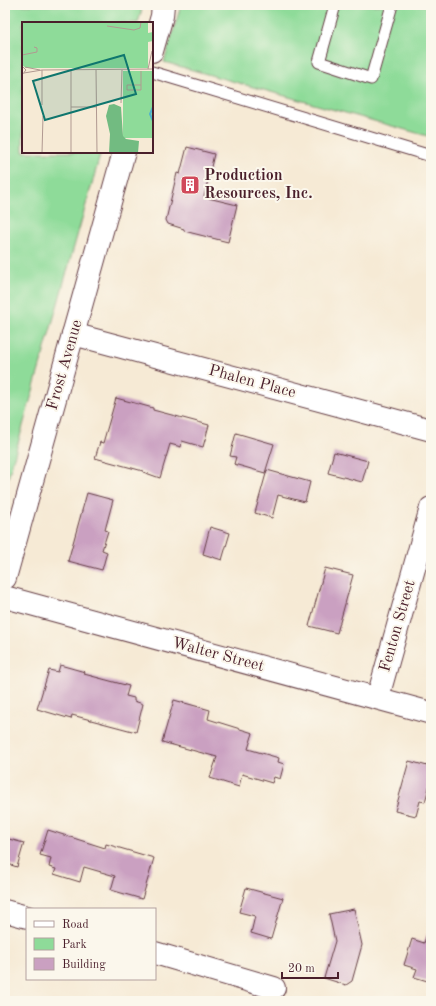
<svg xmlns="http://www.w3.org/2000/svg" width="436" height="1006" viewBox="0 0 436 1006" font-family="'Old Standard TT',serif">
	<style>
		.green { fill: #8edb99; stroke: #6c7d62 }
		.building { fill: #caa0c1 }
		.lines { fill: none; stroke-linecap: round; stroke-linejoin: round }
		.lane-casing { stroke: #643d44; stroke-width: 13 }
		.street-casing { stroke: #643d44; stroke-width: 24 }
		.secondary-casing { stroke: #643d44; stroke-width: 24 }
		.lane { stroke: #fff; stroke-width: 11 }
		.street { stroke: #fff; stroke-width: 22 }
		.secondary { stroke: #fff; stroke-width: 22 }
		.labels { text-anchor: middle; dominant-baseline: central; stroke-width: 4; stroke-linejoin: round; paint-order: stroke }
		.poi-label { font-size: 16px; font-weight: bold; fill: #4a1f2b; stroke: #fbf7ec; text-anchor: start }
		.street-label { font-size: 16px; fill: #4a1f2b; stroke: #fbf7ec }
		.inset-river { fill: none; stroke: #4fb1ce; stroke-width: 2 }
		.inset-road { fill: none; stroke: #b19991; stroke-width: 1 }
		.view { fill: #0f766e; fill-opacity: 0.15; stroke: #0f766e; stroke-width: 2 }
		.inset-edge { fill: none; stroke: #4a1f2b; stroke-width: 2 }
	</style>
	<rect width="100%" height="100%" fill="#fbf7ec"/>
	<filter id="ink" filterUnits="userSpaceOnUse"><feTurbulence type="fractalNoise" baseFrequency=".025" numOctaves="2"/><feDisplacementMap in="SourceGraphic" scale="8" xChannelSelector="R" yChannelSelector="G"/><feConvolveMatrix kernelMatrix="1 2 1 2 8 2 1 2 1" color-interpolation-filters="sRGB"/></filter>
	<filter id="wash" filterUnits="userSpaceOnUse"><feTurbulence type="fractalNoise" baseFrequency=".012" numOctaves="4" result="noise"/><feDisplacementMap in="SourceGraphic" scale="16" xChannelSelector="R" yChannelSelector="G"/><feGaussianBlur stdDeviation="0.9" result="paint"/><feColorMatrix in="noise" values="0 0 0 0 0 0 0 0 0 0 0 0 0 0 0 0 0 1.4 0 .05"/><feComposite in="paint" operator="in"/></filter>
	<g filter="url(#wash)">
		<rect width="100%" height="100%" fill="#f6ead5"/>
		<!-- green -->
		<g class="green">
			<path d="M 5,5 L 143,5 L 138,23 L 23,23 L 23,152 L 101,152 L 5,489 Z"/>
			<path d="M 181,5 L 431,5 L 431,137 L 164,62 Z"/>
		</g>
		<g id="blocks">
			<!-- building -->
			<g class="building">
				<path d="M 187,147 L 214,154 L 204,197 L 237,205 L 228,242 L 184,231 L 184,229 L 168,224 L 166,220 L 177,173 L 180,174 Z"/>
				<path d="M 116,398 L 153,408 L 153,410 L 209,425 L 203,447 L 182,441 L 181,447 L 170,444 L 160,478 L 143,472 L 143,471 L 95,458 L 100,442 L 103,443 Z"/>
				<path d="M 236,433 L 274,444 L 265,473 L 234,464 L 236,457 L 230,456 Z"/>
				<path d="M 334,452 L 368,461 L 362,482 L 328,473 Z"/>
				<path d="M 267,470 L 310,482 L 305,502 L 278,495 L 272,518 L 255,513 Z"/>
				<path d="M 87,493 L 113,500 L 105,530 L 108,531 L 102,550 L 107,552 L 102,570 L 68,561 Z"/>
				<path d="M 210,527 L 230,533 L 222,560 L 203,554 Z"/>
				<path d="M 325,568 L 353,575 L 337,633 L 309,626 Z"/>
				<path d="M 60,665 L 85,672 L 84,674 L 129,686 L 126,696 L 134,698 L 134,701 L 143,704 L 136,732 L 72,715 L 71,719 L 37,709 L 49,670 L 58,672 Z"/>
				<path d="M 174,700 L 210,710 L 208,719 L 253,733 L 248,749 L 279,758 L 278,762 L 284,764 L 280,779 L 274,777 L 272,783 L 242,774 L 239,787 L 210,778 L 217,757 L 162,742 Z"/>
				<path d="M 409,761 L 431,767 L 431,780 L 425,802 L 420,801 L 416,816 L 395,811 Z"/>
				<path d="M 48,830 L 105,848 L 106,844 L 154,858 L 142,899 L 111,890 L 115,876 L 84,867 L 80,882 L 54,874 L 56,869 L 49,867 L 51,858 L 40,855 Z"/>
				<path d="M 5,838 L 24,843 L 17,867 L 5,863 Z"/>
				<path d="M 246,888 L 283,898 L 271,939 L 251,933 L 255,916 L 239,912 Z"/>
				<path d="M 354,909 L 362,945 L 352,981 L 346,985 L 324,978 L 335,941 L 329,914 Z"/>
				<path d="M 427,934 L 431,934 L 431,982 L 414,977 L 417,969 L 404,965 L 412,939 L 424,943 Z"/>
			</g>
		</g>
	</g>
	<g filter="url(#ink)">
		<use href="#blocks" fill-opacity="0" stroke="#643d44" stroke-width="1"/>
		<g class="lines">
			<defs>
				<g id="lane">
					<path d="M 335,5 L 319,62 L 371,79 L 392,5"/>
					<path d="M 152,72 L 431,156"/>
				</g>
				<g id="street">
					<path d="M 73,334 L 431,430"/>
					<path d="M 5,597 L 431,713"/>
					<path d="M 378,697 L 431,508"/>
					<path d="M 5,911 L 27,917"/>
					<path d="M 155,953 L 274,988"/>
				</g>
				<g id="secondary">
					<path d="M 152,51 L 162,16 L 163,5"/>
					<path d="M 5,578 L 124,152"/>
				</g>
			</defs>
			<!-- lane casing -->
			<use href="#lane" class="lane-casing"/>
			<!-- street casing -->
			<use href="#street" class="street-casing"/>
			<!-- secondary casing -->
			<use href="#secondary" class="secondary-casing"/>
			<!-- lane -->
			<use href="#lane" class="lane"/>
			<!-- street -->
			<use href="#street" class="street"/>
			<!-- secondary -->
			<use href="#secondary" class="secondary"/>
		</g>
	</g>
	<!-- icons -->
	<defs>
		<symbol id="building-square" viewBox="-11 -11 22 22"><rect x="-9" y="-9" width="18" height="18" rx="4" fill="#d1495b" stroke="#fbf7ec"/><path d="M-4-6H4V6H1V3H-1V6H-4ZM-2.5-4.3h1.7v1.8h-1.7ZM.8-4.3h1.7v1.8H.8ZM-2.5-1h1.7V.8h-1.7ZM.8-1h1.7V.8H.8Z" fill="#fff"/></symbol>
	</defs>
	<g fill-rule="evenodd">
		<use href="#building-square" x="179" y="174" width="22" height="22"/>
	</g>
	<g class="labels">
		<!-- poi labels -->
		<g class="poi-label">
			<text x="204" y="176">Production<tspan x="204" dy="18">Resources, Inc.</tspan></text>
		</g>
		<!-- street labels -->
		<g class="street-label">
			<text transform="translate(65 365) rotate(-74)">Frost Avenue</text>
			<text transform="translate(252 382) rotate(15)">Phalen Place</text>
			<text transform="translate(398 626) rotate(-74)">Fenton Street</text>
			<text transform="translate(218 655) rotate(15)">Walter Street</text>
		</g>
	</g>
	<!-- overview -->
	<g transform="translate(22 22)">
		<rect width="131" height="131" fill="#f6ead5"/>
		<path d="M 0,0 L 126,0 L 126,11 L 131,10 L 131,19 L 126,20 L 126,46 L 4,46 L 0,43 ZM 101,49 L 131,49 L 131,116 L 101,116 Z" fill="#8edb99"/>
		<path d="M 92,82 L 99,85 L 101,114 L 104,117 L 117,119 L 116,131 L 87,131 L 88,112 L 84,94 L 87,83 Z" fill="#72bb81"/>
		<path class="inset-river" d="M 131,85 L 128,92 L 131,99"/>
		<path class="inset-road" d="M 85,4 L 112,8 L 118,6 L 119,0M 0,33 L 15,30 L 15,26 L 12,25M 0,44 L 4,48 L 0,53M 3,45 L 18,48M 126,47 L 130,29M 20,48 L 20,83M 49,48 L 49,131M 74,48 L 75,131M 119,49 L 119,68 L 105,68 L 105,63 L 119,63M 2,51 L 20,48 L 131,47M 99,81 L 100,48M 49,85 L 75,85M 21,94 L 20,131 L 36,131"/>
		<path class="view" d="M 102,33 L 114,72 L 23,98 L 11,59 Z"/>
		<rect width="131" height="131" class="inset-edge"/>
	</g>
	<!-- margin -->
	<rect width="436" height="1006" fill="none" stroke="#fbf7ec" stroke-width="20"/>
	<!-- legend -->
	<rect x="26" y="908" width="130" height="72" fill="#fbf7ec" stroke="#b4a19f"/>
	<rect x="34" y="921" width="20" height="6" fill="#ffffff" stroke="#b4a19f"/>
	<text x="62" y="928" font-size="12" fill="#4a1f2b">Road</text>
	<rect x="34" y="938" width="20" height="12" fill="#8edb99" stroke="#b4a19f"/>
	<text x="62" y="948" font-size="12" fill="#4a1f2b">Park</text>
	<rect x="34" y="958" width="20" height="12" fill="#caa0c1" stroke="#b4a19f"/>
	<text x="62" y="968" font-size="12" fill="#4a1f2b">Building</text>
	<!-- scale -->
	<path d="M282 972v6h56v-6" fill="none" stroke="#4a1f2b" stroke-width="2"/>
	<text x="288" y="972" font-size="12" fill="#4a1f2b" stroke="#fbf7ec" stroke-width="3" paint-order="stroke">20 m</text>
</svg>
